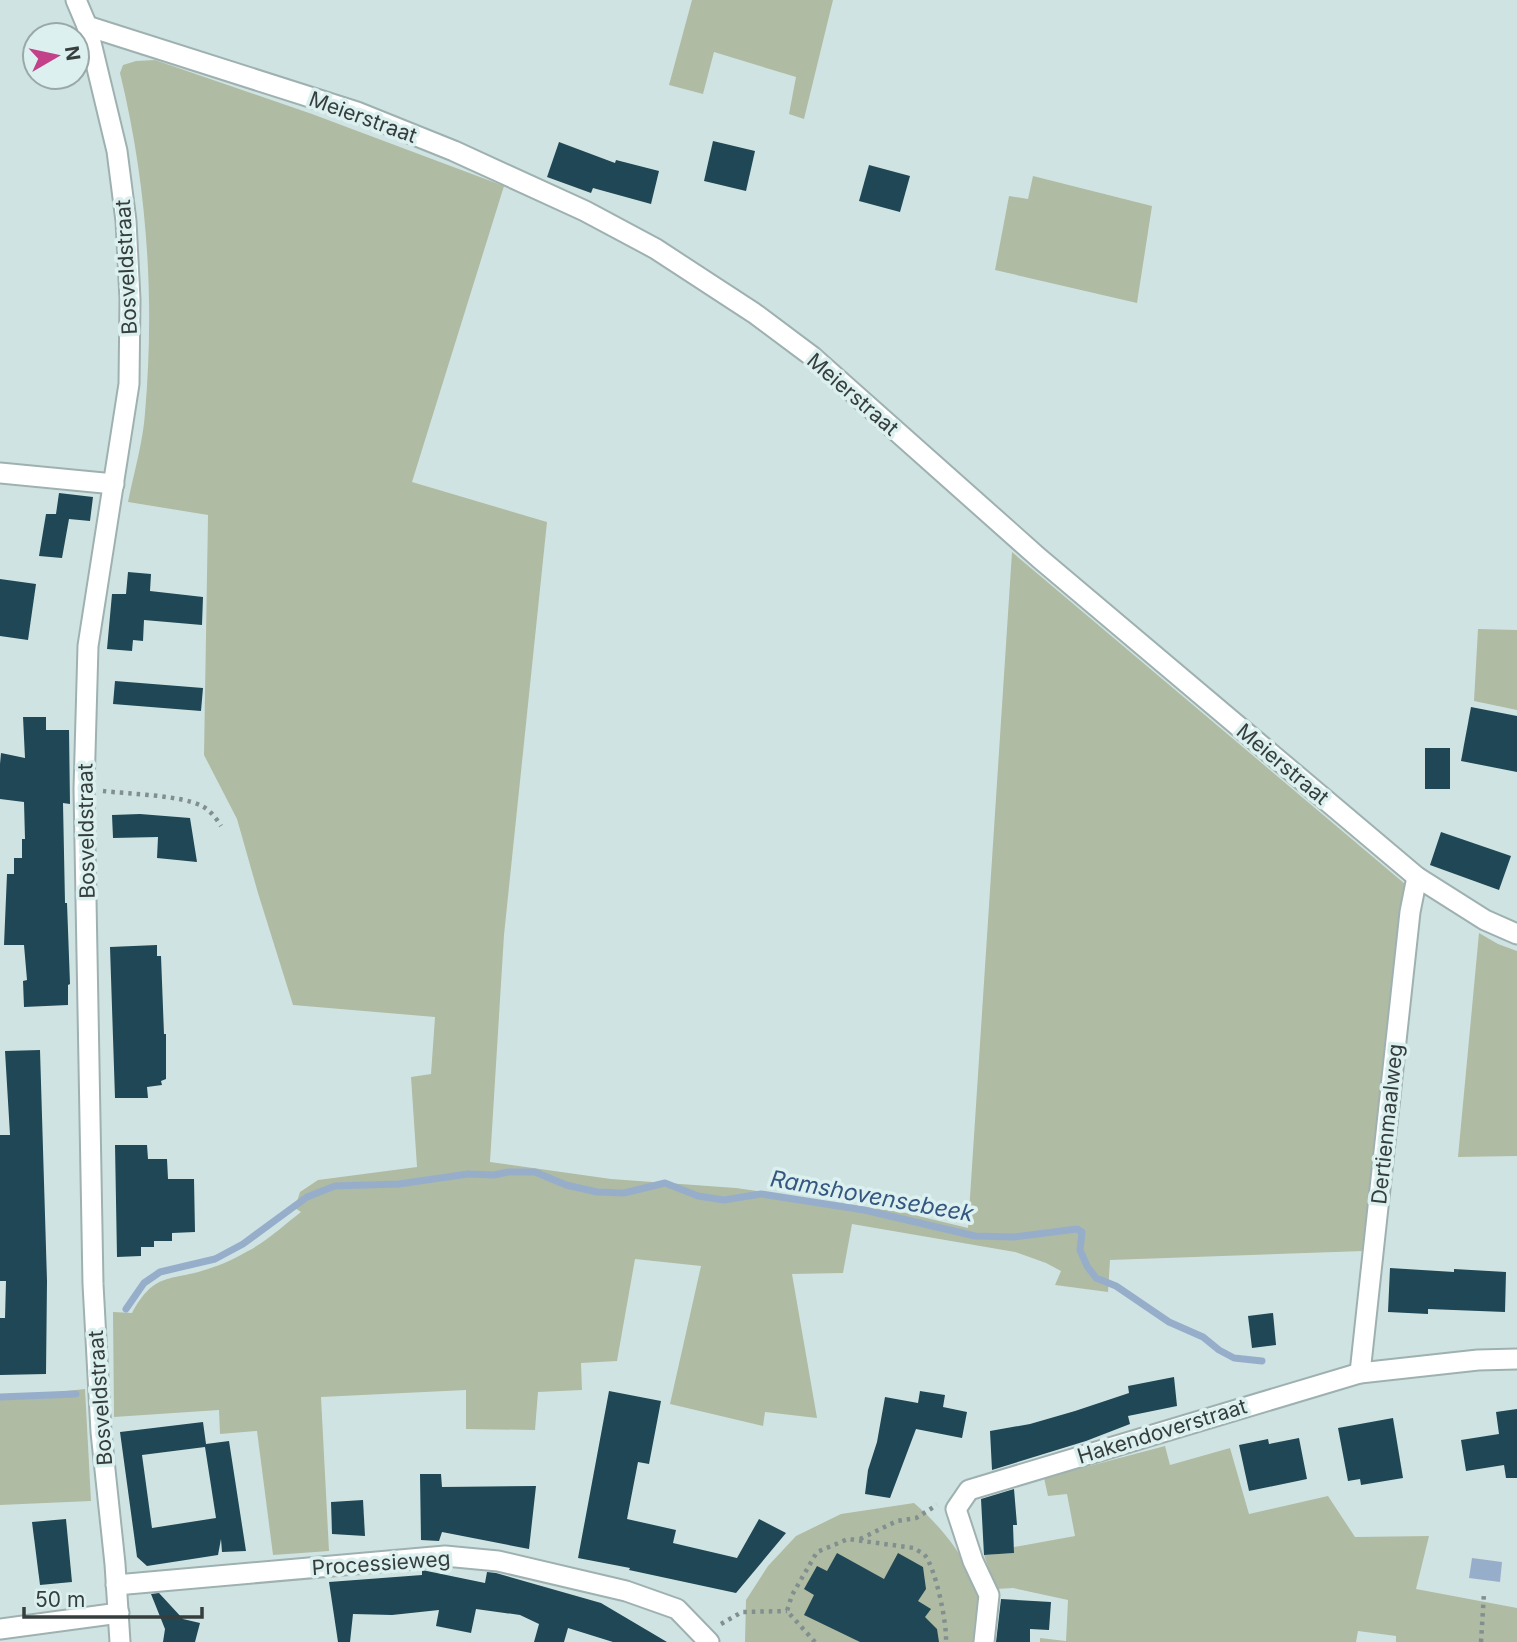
<svg xmlns="http://www.w3.org/2000/svg" width="1517" height="1642" viewBox="0 0 1517 1642" font-family="Inter,sans-serif">
	<style>
		.green { fill: #b0bba4 }
		.water { fill: #97aecb }
		.lines { fill: none; stroke-linecap: round; stroke-linejoin: round }
		.stream { stroke: #97aecb; stroke-width: 7 }
		.building { fill: #204755; fill-rule: evenodd }
		.minor-casing { stroke: #9eb1b0; stroke-width: 23 }
		.path { stroke: #818f8e; stroke-width: 4.5; stroke-dasharray: 3.5 5; stroke-linecap: butt }
		.minor { stroke: #fff; stroke-width: 19 }
		.labels { text-anchor: middle; dominant-baseline: central; stroke-width: 7; stroke-linejoin: round; paint-order: stroke }
		.street-label { font-size: 21px; fill: #363e3d; stroke: #dcf1ef }
		.water-label { font-size: 23px; font-style: italic; fill: #355680; stroke: #dcf1ef }
	</style>
	<rect width="100%" height="100%" fill="#cfe4e2"/>
	<!-- green -->
	<g class="green">
		<path d="M 692,0 L 833,0 L 804,119 L 789,114 L 796,77 L 714,52 L 703,94 L 669,85 Z"/>
		<path d="M 155,60 L 312,114 L 504,186 L 412,482 L 547,522 L 504,935 L 490,1162 L 611,1179 L 736,1188 L 906,1213 L 968,1228 L 1012,552 L 1405,884 L 1364,1251 L 1110,1260 L 1108,1292 L 1055,1285 L 1061,1271 L 1046,1263 L 1015,1252 L 852,1224 L 843,1273 L 792,1274 L 817,1418 L 765,1412 L 763,1426 L 670,1404 L 701,1266 L 635,1259 L 617,1361 L 581,1363 L 582,1390 L 538,1392 L 535,1430 L 466,1429 L 466,1390 L 321,1397 L 329,1551 L 273,1555 L 257,1431 L 220,1434 L 219,1410 L 114,1417 L 113,1312 L 132,1313 C 155,1271 169,1282 208,1269 C 221,1265 236,1258 248,1251 C 267,1241 284,1225 301,1212 L 295,1208 L 300,1192 L 318,1180 L 417,1167 L 411,1077 L 431,1074 L 435,1017 L 293,1005 L 258,893 L 237,819 L 204,755 L 208,515 L 128,502 C 134,472 143,442 145,413 C 155,298 147,184 120,73 L 123,65 L 136,61 Z"/>
		<path d="M 1033,176 L 1152,206 L 1137,303 L 995,270 L 1009,196 L 1028,199 Z"/>
		<path d="M 1478,629 L 1517,630 L 1517,710 L 1474,701 Z"/>
		<path d="M 1479,933 L 1498,944 L 1517,951 L 1517,1156 L 1458,1157 Z"/>
		<path d="M 85,1389 L 91,1501 L 0,1505 L 0,1398 Z"/>
		<path d="M 1165,1446 L 1170,1465 L 1230,1448 L 1249,1514 L 1328,1496 L 1355,1537 L 1429,1536 L 1416,1589 L 1517,1608 L 1517,1642 L 1396,1642 L 1396,1636 L 1358,1631 L 1356,1642 L 1040,1642 L 1040,1638 L 1066,1641 L 1068,1600 L 1013,1588 L 996,1589 L 984,1555 L 1014,1553 L 1014,1547 L 1075,1536 L 1067,1494 L 1048,1496 L 1044,1478 Z"/>
		<path d="M 914,1503 C 941,1526 971,1562 978,1598 C 981,1611 975,1629 974,1642 L 745,1642 L 746,1600 L 768,1566 L 796,1536 L 841,1514 Z"/>
	</g>
	<!-- water -->
	<path class="water" d="M 1472,1558 L 1502,1562 L 1500,1582 L 1469,1578 Z"/>
	<g class="lines">
		<!-- stream -->
		<g class="stream">
			<path d="M 126,1309 L 144,1283 L 160,1272 L 215,1259 L 243,1244 L 307,1197 L 335,1186 L 399,1184 L 468,1174 L 494,1175 L 508,1172 L 535,1172 L 566,1185 L 597,1192 L 624,1193 L 665,1183 L 698,1196 L 724,1200 L 761,1194 L 864,1210 L 975,1236 L 1014,1237 L 1077,1229 L 1082,1232 L 1080,1250 L 1087,1266 L 1096,1278 L 1116,1286 L 1169,1322 L 1203,1337 L 1219,1350 L 1234,1358 L 1262,1361"/>
			<path d="M 0,1397 L 76,1394"/>
		</g>
	</g>
	<!-- building -->
	<g class="building">
		<path d="M 713,141 L 755,151 L 746,191 L 704,181 Z"/>
		<path d="M 559,142 L 615,163 L 616,160 L 659,171 L 651,204 L 593,188 L 591,193 L 547,177 Z"/>
		<path d="M 869,165 L 910,176 L 900,212 L 859,201 Z"/>
		<path d="M 59,493 L 93,497 L 90,521 L 69,519 L 62,558 L 39,556 L 46,514 L 56,514 Z"/>
		<path d="M 128,572 L 151,574 L 150,591 L 203,597 L 202,625 L 144,620 L 143,641 L 133,640 L 132,651 L 107,649 L 112,594 L 126,594 Z"/>
		<path d="M 0,579 L 36,584 L 28,640 L 0,636 Z"/>
		<path d="M 115,681 L 203,688 L 201,711 L 113,704 Z"/>
		<path d="M 1471,707 L 1517,716 L 1517,772 L 1461,761 Z"/>
		<path d="M 23,717 L 46,717 L 46,730 L 69,730 L 70,804 L 63,803 L 65,903 L 67,903 L 70,984 L 68,985 L 68,1005 L 24,1007 L 23,981 L 27,980 L 24,945 L 4,945 L 7,874 L 14,874 L 14,858 L 22,858 L 22,839 L 25,839 L 24,802 L 0,799 L 0,764 L 1,753 L 25,758 Z"/>
		<rect x="1425" y="748" width="25" height="41"/>
		<path d="M 140,814 L 190,818 L 197,862 L 157,858 L 158,837 L 113,838 L 112,815 Z"/>
		<path d="M 1441,832 L 1511,856 L 1499,890 L 1430,865 Z"/>
		<path d="M 157,945 L 157,956 L 161,956 L 164,1034 L 166,1034 L 166,1079 L 161,1081 L 162,1085 L 147,1087 L 148,1098 L 115,1098 L 110,947 Z"/>
		<path d="M 40,1050 L 47,1281 L 46,1374 L 0,1375 L 0,1318 L 5,1318 L 6,1281 L 0,1281 L 0,1135 L 10,1135 L 5,1051 Z"/>
		<path d="M 115,1145 L 147,1145 L 148,1159 L 167,1159 L 168,1179 L 194,1179 L 195,1232 L 172,1233 L 172,1241 L 154,1241 L 154,1247 L 141,1247 L 141,1256 L 117,1257 Z"/>
		<path d="M 1390,1268 L 1454,1272 L 1454,1269 L 1506,1272 L 1505,1312 L 1428,1309 L 1428,1314 L 1388,1312 Z"/>
		<path d="M 1273,1313 L 1276,1345 L 1252,1348 L 1248,1316 Z"/>
		<path d="M 1174,1377 L 1177,1406 L 1128,1416 L 1130,1424 L 1086,1441 L 992,1470 L 990,1431 L 1030,1424 L 1075,1411 L 1129,1393 L 1128,1386 Z"/>
		<path d="M 609,1391 L 661,1401 L 649,1464 L 638,1462 L 627,1519 L 676,1530 L 673,1543 L 737,1558 L 759,1519 L 786,1533 L 736,1593 L 629,1570 L 630,1568 L 578,1558 Z"/>
		<path d="M 920,1391 L 945,1395 L 943,1407 L 967,1412 L 962,1438 L 916,1429 L 890,1498 L 865,1494 L 868,1470 L 877,1442 L 885,1397 L 918,1403 Z"/>
		<path d="M 1517,1409 L 1517,1478 L 1506,1478 L 1504,1465 L 1466,1471 L 1461,1440 L 1499,1434 L 1496,1412 Z"/>
		<path d="M 1393,1418 L 1403,1478 L 1361,1485 L 1360,1479 L 1348,1481 L 1338,1428 Z"/>
		<path d="M 203,1422 L 206,1444 L 229,1441 L 246,1551 L 222,1552 L 221,1539 L 218,1555 L 147,1566 L 137,1557 L 120,1432 ZM 205,1447 L 216,1518 L 152,1528 L 142,1455 Z"/>
		<path d="M 1299,1438 L 1307,1479 L 1249,1491 L 1239,1445 L 1268,1439 L 1269,1444 Z"/>
		<path d="M 420,1474 L 441,1474 L 442,1487 L 536,1486 L 529,1549 L 442,1532 L 439,1541 L 421,1540 Z"/>
		<path d="M 1014,1489 L 1017,1525 L 1013,1525 L 1014,1553 L 984,1555 L 981,1499 Z"/>
		<path d="M 363,1500 L 365,1536 L 332,1534 L 331,1502 Z"/>
		<path d="M 66,1519 L 72,1582 L 40,1585 L 32,1522 Z"/>
		<path d="M 837,1553 L 884,1579 L 898,1553 L 923,1567 L 926,1589 L 918,1601 L 931,1609 L 925,1617 L 937,1629 L 939,1642 L 860,1642 L 804,1615 L 814,1595 L 804,1589 L 817,1566 L 827,1571 Z"/>
		<path d="M 422,1570 L 485,1583 L 487,1572 L 496,1573 L 601,1603 L 667,1642 L 613,1642 L 568,1628 L 564,1642 L 534,1642 L 539,1624 L 520,1615 L 476,1609 L 471,1633 L 436,1626 L 439,1610 L 392,1615 L 353,1614 L 350,1642 L 338,1642 L 329,1582 L 422,1575 Z"/>
		<path d="M 159,1593 L 183,1619 L 200,1623 L 195,1642 L 163,1642 L 165,1629 L 151,1594 Z"/>
		<path d="M 1001,1599 L 1051,1602 L 1049,1630 L 1030,1629 L 1030,1642 L 996,1642 Z"/>
	</g>
	<g class="lines">
		<defs>
			<g id="minor">
				<path d="M 76,0 L 87,26 L 117,151 L 126,221 L 130,299 L 129,384 L 88,646 L 84,789 L 93,1284 L 101,1432 L 115,1564 L 120,1642"/>
				<path d="M 87,26 L 357,112 L 454,151 L 585,211 L 656,249 L 754,313 L 813,357 L 1039,558 L 1417,877 L 1485,920 L 1517,934"/>
				<path d="M 0,473 L 114,484"/>
				<path d="M 1360,1373 L 1410,912 L 1417,877"/>
				<path d="M 116,1585 L 445,1556 L 498,1561 L 626,1591 L 677,1609 L 709,1642"/>
				<path d="M 0,1629 L 119,1613"/>
				<path d="M 984,1642 L 989,1595 L 973,1561 L 956,1509 L 969,1490 L 1360,1373 L 1478,1360 L 1517,1359"/>
			</g>
		</defs>
		<!-- minor casing -->
		<use href="#minor" class="minor-casing"/>
		<!-- path -->
		<g class="path">
			<path d="M 103,791 C 128,794 181,795 202,806 C 210,810 216,818 221,826"/>
			<path d="M 860,1539 L 897,1521 L 916,1518 L 937,1505"/>
			<path d="M 721,1624 L 742,1612 L 787,1611"/>
			<path d="M 815,1642 L 787,1611 L 792,1595 L 817,1552 L 848,1539 L 914,1548 C 917,1550 922,1553 924,1554 C 936,1568 947,1624 946,1642"/>
			<path d="M 1481,1642 L 1484,1593"/>
		</g>
		<!-- minor -->
		<use href="#minor" class="minor"/>
	</g>
	<g class="labels">
		<!-- street labels -->
		<g class="street-label">
			<text transform="translate(363 117) rotate(20)">Meierstraat</text>
			<text transform="translate(126 267) rotate(-93)">Bosveldstraat</text>
			<text transform="translate(853 394) rotate(41)">Meierstraat</text>
			<text transform="translate(1283 764) rotate(40)">Meierstraat</text>
			<text transform="translate(86 831) rotate(-91)">Bosveldstraat</text>
			<text transform="translate(1387 1124) rotate(-84)">Dertienmaalweg</text>
			<text transform="translate(100 1398) rotate(-94)">Bosveldstraat</text>
			<text transform="translate(1162 1431) rotate(-17)">Hakendoverstraat</text>
			<text transform="translate(381 1563) rotate(-4)">Processieweg</text>
		</g>
		<!-- water labels -->
		<g class="water-label">
			<text transform="translate(872 1196) rotate(10)">Ramshovensebeek</text>
		</g>
	</g>
	<!-- north arrow -->
	<g transform="translate(56 56) rotate(81)"><circle r="33" fill="#dcf1ef" stroke="#9aa9a8" stroke-width="2"/>
	<path d="M0-5L12 26L0 18L-12 26Z" fill="#c24189"/>
	<text y="-10" font-size="19" font-weight="bold" text-anchor="middle" fill="#363e3d">N</text>
	</g>
	<!-- scale -->
	<path d="M24 1607v10h178v-10" fill="none" stroke="#363e3d" stroke-width="3.5"/>
	<text x="35" y="1607" font-size="21" fill="#363e3d" stroke="#dcf1ef" stroke-width="5" paint-order="stroke">50 m</text>
</svg>
